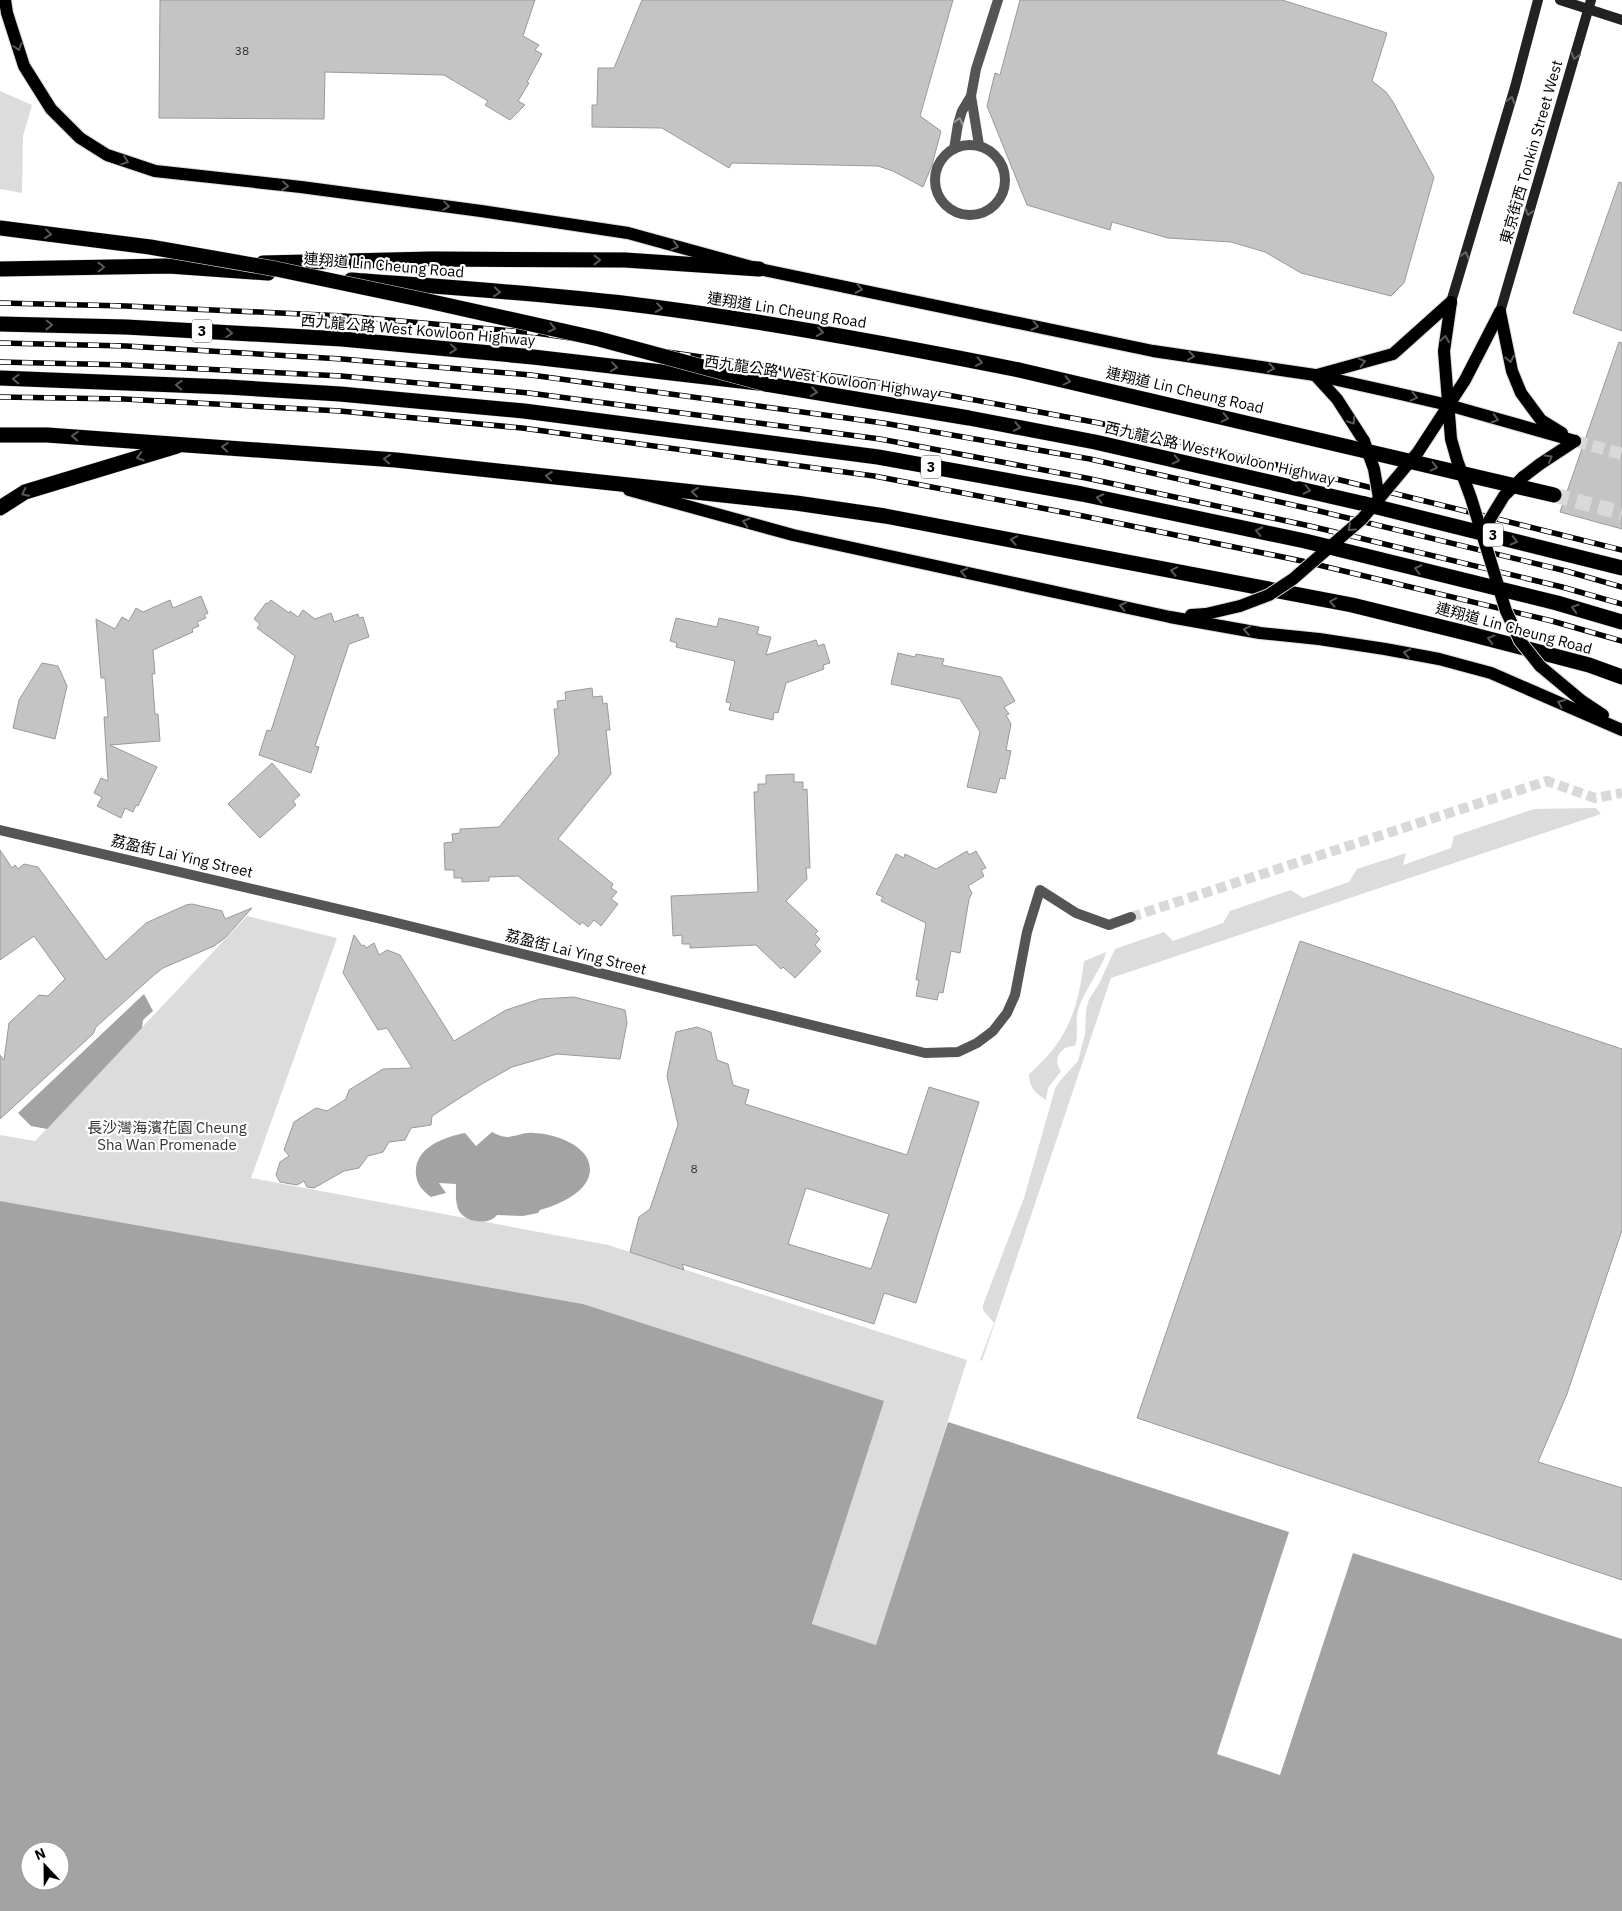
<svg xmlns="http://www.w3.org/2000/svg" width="1622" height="1911" viewBox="0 0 1622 1911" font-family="'IBM Plex Sans','Noto Sans TC',sans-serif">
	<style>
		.green { fill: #dcdcdc }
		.water { fill: #a3a3a3; fill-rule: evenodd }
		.building { fill: #c4c4c4; stroke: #999; fill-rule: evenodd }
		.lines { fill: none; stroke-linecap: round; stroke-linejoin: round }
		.street-tunnel { stroke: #d9d9d9; stroke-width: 10; stroke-dasharray: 10 5; stroke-linecap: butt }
		.primary-tunnel { stroke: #d9d9d9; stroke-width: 12; stroke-dasharray: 12 6; stroke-linecap: butt }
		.highway-tunnel { stroke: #d9d9d9; stroke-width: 15; stroke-dasharray: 15 8; stroke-linecap: butt }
		.primary-casing { stroke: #dbdbdb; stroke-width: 14 }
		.highway-casing { stroke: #dbdbdb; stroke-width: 16 }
		.street { stroke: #555; stroke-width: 10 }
		.secondary { stroke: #222; stroke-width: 10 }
		.primary { stroke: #000; stroke-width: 12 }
		.highway { stroke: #000; stroke-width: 15 }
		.rail-casing { stroke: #000; stroke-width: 5.5 }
		.rail { stroke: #fff; stroke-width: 4; stroke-dasharray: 11; stroke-linecap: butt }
		.primary-bridge-casing { stroke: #dbdbdb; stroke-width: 14; stroke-linecap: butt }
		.highway-bridge-casing { stroke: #dbdbdb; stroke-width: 16; stroke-linecap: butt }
		.primary-bridge { stroke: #000; stroke-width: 12 }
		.highway-bridge { stroke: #000; stroke-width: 15 }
		.oneway { stroke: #595959 }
		.oneway2 { stroke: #646464 }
		.oneway3 { stroke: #999 }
		.labels { text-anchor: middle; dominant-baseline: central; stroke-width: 4.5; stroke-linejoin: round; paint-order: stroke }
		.number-label { font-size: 12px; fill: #313131 }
		.shield { fill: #fff; stroke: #4c4c4c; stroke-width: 1 }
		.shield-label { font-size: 14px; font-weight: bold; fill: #000 }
		.street-label { font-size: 15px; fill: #000; stroke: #fff }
		.park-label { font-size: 15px; fill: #333; stroke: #fff }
	</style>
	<rect width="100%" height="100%" fill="#fff"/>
	<!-- green -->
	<g class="green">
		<path d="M 0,91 L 32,105 L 23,136 L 22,193 L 0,189 Z"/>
		<path d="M 1596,808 L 1601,814 L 1111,978 L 982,1361 L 980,1360 L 994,1323 L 983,1310 L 983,1305 L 1024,1198 L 1055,1089 L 1059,1082 L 1078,1061 L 1085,1034 L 1086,1010 L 1089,999 L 1099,984 L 1115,949 L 1164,932 L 1173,941 L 1223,923 L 1230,911 L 1291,890 L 1303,898 L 1349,882 L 1357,869 L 1406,853 L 1403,865 L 1451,848 L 1454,836 L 1534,809 Z"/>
		<path d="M 247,916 L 337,938 L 251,1178 L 608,1245 L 967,1360 L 877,1645 L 812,1625 L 883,1401 L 583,1304 L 0,1201 L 0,1135 L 35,1141 Z"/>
		<path d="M 1106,952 L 1104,959 C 1096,976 1084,992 1078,1010 C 1075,1022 1079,1035 1075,1046 C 1061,1045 1052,1059 1061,1071 L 1048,1088 L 1046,1100 C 1035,1093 1029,1087 1029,1074 C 1067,1041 1078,1011 1084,961 Z"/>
	</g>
	<!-- water -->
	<g class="water">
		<path d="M 144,994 L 153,1011 L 143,1020 L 142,1028 L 47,1129 L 31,1126 L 18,1113 Z"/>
		<path d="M 492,1132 C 496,1134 502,1137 507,1137 C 515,1137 524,1132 533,1133 C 554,1133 597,1147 589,1176 C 583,1195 557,1205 540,1210 L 538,1213 L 523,1216 L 497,1215 C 489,1226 465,1222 459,1211 C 455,1203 456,1192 456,1184 L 439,1183 L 446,1193 L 431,1197 C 423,1191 417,1185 416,1175 C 413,1148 444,1137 465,1133 L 476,1146 Z"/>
		<path d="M 0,1201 L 583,1304 L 884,1401 L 812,1624 L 876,1645 L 948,1422 L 1289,1532 L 1217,1754 L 1280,1775 L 1353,1553 L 1622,1639 L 1622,1911 L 0,1911 ZM 30,1851 L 60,1851 L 60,1881 L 30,1881 Z"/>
	</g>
	<!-- building -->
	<g class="building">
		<path d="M 160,0 L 535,0 L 523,36 L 539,45 L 535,50 L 542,54 L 527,82 L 529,83 L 518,101 L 525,105 L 510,120 L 485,105 L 488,101 L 444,75 L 325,72 L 324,119 L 159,118 Z"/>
		<path d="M 642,0 L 953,0 L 920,116 L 941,131 L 932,165 L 923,187 L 893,171 L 878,166 L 732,163 L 729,168 L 662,128 L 592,127 L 592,105 L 597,105 L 598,68 L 614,68 Z"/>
		<path d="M 1020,0 L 1282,0 L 1387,33 L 1372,81 L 1386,92 L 1393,102 L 1434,177 L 1404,283 L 1391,296 L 1301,273 L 1265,252 L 1231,242 L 1168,238 L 1112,222 L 1110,230 L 1027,205 L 987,106 L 995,73 L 1000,75 Z"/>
		<path d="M 1619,182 L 1622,183 L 1622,331 L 1573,313 Z"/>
		<path d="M 1619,342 L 1622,343 L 1622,529 L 1560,512 Z"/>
		<path d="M 201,596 L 208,613 L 204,615 L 206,618 L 197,622 L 199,626 L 192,629 L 193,632 L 153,650 L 155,674 L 152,674 L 155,714 L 158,714 L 160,741 L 110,745 L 157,767 L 138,806 L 136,805 L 133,812 L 125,808 L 121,818 L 97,806 L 102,797 L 94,793 L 101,778 L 108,781 L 104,717 L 108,717 L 105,678 L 101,678 L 96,619 L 115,629 L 122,617 L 129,621 L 136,608 L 143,612 L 170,600 L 173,608 Z"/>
		<path d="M 271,600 L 289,613 L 290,611 L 298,617 L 303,610 L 315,619 L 331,613 L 334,622 L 358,614 L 359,618 L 363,617 L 369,637 L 349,644 L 315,746 L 319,747 L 311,773 L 259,755 L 267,730 L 271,731 L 295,656 L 257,628 L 260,624 L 254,619 L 266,603 L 267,604 Z"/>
		<path d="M 676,618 L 717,627 L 719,618 L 759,627 L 757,634 L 771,637 L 766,655 L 816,640 L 818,646 L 824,644 L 830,663 L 823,665 L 824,669 L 786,683 L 778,713 L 774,712 L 773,720 L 729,710 L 731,703 L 726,702 L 735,661 L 676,647 L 677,643 L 670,641 Z"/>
		<path d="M 898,653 L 915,657 L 916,654 L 944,659 L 942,665 L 1001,677 L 1015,701 L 1004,707 L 1009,714 L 1006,715 L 1011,724 L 1006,750 L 1011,751 L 1005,779 L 1000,778 L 996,793 L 967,787 L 980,732 L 960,699 L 891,684 Z"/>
		<path d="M 42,663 L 58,666 L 67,686 L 55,739 L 13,728 L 19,700 Z"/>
		<path d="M 592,688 L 593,697 L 602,696 L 603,704 L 607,703 L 610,730 L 606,730 L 611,774 L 558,839 L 613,884 L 611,888 L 617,892 L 611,899 L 618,904 L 601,926 L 594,920 L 588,927 L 582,922 L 580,925 L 518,876 L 489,877 L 489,881 L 462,882 L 462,878 L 454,878 L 454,870 L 445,870 L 444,843 L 453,842 L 452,834 L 460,833 L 460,829 L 499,827 L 559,754 L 554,709 L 558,709 L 557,701 L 566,700 L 565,692 Z"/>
		<path d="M 272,763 L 300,795 L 293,801 L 296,805 L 260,838 L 228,804 Z"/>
		<path d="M 794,774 L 794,782 L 803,782 L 803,790 L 807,789 L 810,868 L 806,868 L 807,879 L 786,901 L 818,931 L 815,934 L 820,939 L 815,945 L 821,951 L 795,978 L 783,967 L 781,969 L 756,945 L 690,948 L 690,944 L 682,944 L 682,935 L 673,936 L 671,896 L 758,892 L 754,792 L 758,792 L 758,784 L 766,784 L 766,775 Z"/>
		<path d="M 0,850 L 12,868 L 15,865 L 18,869 L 24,864 L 38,867 L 106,960 L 146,923 L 186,905 L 192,904 L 222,911 L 225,919 L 252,908 L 225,938 L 214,946 L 163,968 L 154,975 L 96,1027 L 93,1034 L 0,1119 L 0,1055 L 4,1060 L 9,1023 L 39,995 L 48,996 L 65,979 L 34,936 L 0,960 Z"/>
		<path d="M 967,851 L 969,855 L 976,851 L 986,868 L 981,870 L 984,876 L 968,886 L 972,893 L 969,899 L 960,953 L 951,951 L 943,993 L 939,992 L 937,1000 L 916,996 L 919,980 L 916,980 L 926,923 L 881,901 L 883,897 L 876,894 L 896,854 L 904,858 L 905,854 L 936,869 Z"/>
		<path d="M 354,935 L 362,946 L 364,945 L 366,948 L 374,943 L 379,955 L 387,950 L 400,955 L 454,1041 L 506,1010 L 540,999 L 574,997 L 625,1010 L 627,1023 L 620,1059 L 557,1054 L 512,1067 L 480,1085 L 432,1116 L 431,1125 L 411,1128 L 405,1140 L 389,1142 L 383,1152 L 368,1156 L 359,1168 L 344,1171 L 314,1188 L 307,1187 L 304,1181 L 297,1185 L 280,1182 L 276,1175 L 280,1162 L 289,1156 L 284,1150 L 294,1122 L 316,1108 L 327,1111 L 346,1099 L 349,1090 L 383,1069 L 412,1068 L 387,1028 L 378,1030 L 343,973 Z"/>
		<path d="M 1300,941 L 1622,1049 L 1622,1230 L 1567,1394 L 1538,1462 L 1622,1488 L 1622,1580 L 1137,1418 Z"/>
		<path d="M 697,1027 L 711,1032 L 717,1060 L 728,1064 L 733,1085 L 749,1090 L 745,1104 L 907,1155 L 929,1087 L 979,1102 L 916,1303 L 884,1293 L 874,1324 L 682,1264 L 684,1270 L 630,1252 L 639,1217 L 650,1209 L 678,1125 L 667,1076 L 676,1032 ZM 806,1188 L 889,1214 L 871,1269 L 788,1244 Z"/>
	</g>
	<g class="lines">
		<!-- street-tunnel -->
		<path class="street-tunnel" d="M 1131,917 L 1547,781 L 1595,798 L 1622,793"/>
		<!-- primary-tunnel -->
		<path class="primary-tunnel" d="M 1575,441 L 1622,454"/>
		<!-- highway-tunnel -->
		<path class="highway-tunnel" d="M 1554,495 L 1622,513"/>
		<defs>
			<g id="primary">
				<path d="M 5,0 L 7,13 L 24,66 L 51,109 L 80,138 L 107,155 L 155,171 L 301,187 L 481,211 L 628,233 L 759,269 L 1153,351 L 1315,375 L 1396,393 L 1448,405 L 1575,441"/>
				<path d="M 1451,302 L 1444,351 L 1451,439 L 1457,460"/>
				<path d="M 1500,312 L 1512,371 L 1521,393 L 1541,420 L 1562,433"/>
				<path d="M 1315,375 L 1337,399 L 1364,441"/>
				<path d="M 1317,375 L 1393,354 L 1451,302"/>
				<path d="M 1418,452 L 1465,380 L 1500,312"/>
				<path d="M 1523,477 L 1540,464 L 1575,441"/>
				<path d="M 629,490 L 793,535 L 1170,617 L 1260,633 L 1319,639 L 1385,649 L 1439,659 L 1491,673 L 1622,730"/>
				<path d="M 1191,615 L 1206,614 L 1240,606"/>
				<path d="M 1540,666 L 1582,701 L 1603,715"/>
			</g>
			<g id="highway">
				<path d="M 263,263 L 432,259 L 625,260 L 759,269"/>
				<path d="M 0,269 L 169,266 L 268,273"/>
				<path d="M 351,280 C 444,287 538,293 630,304 C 761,320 890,344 1019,370"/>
				<path d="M 0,324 L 126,327 L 342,339 L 533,357 L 766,384 L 969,418 L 1095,442 L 1365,504"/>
				<path d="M 0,378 L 227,387"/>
				<path d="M 0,435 L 47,435 L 396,460 L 796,503 L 885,516 L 1352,605 L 1470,634 L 1589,665 L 1622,677"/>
				<path d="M 0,508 L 25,492 L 177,446"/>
			</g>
		</defs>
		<!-- primary casing -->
		<use href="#primary" class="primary-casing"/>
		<!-- highway casing -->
		<use href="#highway" class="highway-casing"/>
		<!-- street -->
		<g class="street">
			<path d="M 971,96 L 979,145"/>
			<circle cx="970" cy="180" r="35"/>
			<path d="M 954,149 L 958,124 L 962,111 L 971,96 L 976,69 L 998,0"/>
			<path d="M 0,830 L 381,919 L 925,1053 L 958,1052 L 977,1043 L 993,1031 L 1007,1013 L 1015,995 L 1027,932 L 1040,890 L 1076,913 L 1109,925 L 1131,917"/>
		</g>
		<!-- secondary -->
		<g class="secondary">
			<path d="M 1560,0 L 1622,20"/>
			<path d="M 1451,302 L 1515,87 L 1538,0"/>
			<path d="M 1500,312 L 1591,0"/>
		</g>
		<!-- primary -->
		<use href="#primary" class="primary"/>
		<!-- highway -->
		<use href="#highway" class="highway"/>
		<defs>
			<g id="rail">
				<path d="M 0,303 L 126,306 L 344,316 L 536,333 L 888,384 L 1099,423 L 1324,476 L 1622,550"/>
				<path d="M 0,343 L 126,346 L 342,359 L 531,375 L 883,423 L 1090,459 L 1315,510 L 1566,571 L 1622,587"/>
				<path d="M 0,362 L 126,365 L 341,376 L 529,393 L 880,439 L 1086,478 L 1310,526 L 1562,587 L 1622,604"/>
				<path d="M 0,397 L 124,399 L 340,411 L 522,428 L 874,476 L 1078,515 L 1302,561 L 1552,621 L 1622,641"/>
			</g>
		</defs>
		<!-- rail casing -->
		<use href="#rail" class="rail-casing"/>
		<!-- rail -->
		<use href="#rail" class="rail"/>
		<defs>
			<g id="primary-bridge">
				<path d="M 1364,441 L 1374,469 L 1379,498"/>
				<path d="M 1457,460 L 1471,498 L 1506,611 L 1520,641 L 1540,666"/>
				<path d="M 1486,539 L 1490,519 L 1504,496 L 1523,477"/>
				<path d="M 1240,606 L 1269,595 L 1293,579 L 1362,519 L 1418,452"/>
			</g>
			<g id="highway-bridge">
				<path d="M 0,228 L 150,247 L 276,269 L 419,299 L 599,339 L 766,384"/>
				<path d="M 1019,370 L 1554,495"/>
				<path d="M 227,387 L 340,394 L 524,411 L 878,457 L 1082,494 L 1305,541 L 1557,603 L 1622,622"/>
				<path d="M 1365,504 L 1622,568"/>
			</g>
		</defs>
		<!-- primary-bridge casing -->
		<use href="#primary-bridge" class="primary-bridge-casing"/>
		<!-- highway-bridge casing -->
		<use href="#highway-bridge" class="highway-bridge-casing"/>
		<!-- primary-bridge -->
		<use href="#primary-bridge" class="primary-bridge"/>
		<!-- highway-bridge -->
		<use href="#highway-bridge" class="highway-bridge"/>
	</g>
	<!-- one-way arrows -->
	<defs><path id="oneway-chevron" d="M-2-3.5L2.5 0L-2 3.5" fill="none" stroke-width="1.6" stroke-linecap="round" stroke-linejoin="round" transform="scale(1.25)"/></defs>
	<g class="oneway">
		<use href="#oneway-chevron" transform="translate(18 47) rotate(72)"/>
		<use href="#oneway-chevron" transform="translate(125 161) rotate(19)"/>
		<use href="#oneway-chevron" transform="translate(285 186) rotate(6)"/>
		<use href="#oneway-chevron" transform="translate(446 206) rotate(7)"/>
		<use href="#oneway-chevron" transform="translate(48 234) rotate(7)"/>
		<use href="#oneway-chevron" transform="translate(675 246) rotate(15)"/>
		<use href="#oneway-chevron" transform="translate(597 260)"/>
		<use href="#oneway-chevron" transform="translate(101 267) rotate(-1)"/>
		<use href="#oneway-chevron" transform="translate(859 289) rotate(12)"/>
		<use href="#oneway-chevron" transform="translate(497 292) rotate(5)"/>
		<use href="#oneway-chevron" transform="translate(659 308) rotate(8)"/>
		<use href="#oneway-chevron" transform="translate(49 325) rotate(1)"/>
		<use href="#oneway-chevron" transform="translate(1035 326) rotate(12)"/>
		<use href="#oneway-chevron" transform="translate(552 328) rotate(13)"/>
		<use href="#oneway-chevron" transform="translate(820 332) rotate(9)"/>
		<use href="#oneway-chevron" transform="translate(229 333) rotate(3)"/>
		<use href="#oneway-chevron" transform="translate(1445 339) rotate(-81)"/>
		<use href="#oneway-chevron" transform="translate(453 349) rotate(6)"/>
		<use href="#oneway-chevron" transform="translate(1191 356) rotate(8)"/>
		<use href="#oneway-chevron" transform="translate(1510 359) rotate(79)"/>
		<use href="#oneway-chevron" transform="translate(979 362) rotate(11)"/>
		<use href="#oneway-chevron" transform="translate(1362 362) rotate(-14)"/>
		<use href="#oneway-chevron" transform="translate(614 367) rotate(7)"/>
		<use href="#oneway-chevron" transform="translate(1271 368) rotate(9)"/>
		<use href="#oneway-chevron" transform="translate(16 379) rotate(-178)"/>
		<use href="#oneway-chevron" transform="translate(1067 381) rotate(13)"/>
		<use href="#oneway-chevron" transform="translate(179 385) rotate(-177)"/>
		<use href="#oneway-chevron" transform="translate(814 392) rotate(9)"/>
		<use href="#oneway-chevron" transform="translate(1414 397) rotate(13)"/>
		<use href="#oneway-chevron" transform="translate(1225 418) rotate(13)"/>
		<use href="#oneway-chevron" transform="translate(1495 419) rotate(16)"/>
		<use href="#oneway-chevron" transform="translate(1352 421) rotate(57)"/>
		<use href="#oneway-chevron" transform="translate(1017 427) rotate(11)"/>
		<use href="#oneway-chevron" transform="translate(75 436) rotate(-176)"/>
		<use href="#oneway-chevron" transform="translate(225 447) rotate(-176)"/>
		<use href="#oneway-chevron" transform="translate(140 457) rotate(164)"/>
		<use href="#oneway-chevron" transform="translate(1549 458) rotate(-30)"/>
		<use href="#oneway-chevron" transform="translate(387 459) rotate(-176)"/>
		<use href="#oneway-chevron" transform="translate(1176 460) rotate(13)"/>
		<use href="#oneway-chevron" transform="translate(1434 467) rotate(13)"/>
		<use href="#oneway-chevron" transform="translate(549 476) rotate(-174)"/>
		<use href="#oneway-chevron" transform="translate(1307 490) rotate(13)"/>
		<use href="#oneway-chevron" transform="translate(695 492) rotate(-174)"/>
		<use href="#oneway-chevron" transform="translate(25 493) rotate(154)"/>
		<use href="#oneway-chevron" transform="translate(1100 498) rotate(-168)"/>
		<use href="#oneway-chevron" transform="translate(746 522) rotate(-164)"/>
		<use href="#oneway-chevron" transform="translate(1351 528) rotate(138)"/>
		<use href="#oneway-chevron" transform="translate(1259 531) rotate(-168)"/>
		<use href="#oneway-chevron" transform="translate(1014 540) rotate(-169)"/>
		<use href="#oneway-chevron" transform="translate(1514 541) rotate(14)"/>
		<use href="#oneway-chevron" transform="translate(1418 569) rotate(-166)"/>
		<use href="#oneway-chevron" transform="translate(1174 571) rotate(-169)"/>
		<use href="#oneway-chevron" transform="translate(964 572) rotate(-168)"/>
		<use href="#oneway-chevron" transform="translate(1333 602) rotate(-169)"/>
		<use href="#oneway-chevron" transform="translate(1123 606) rotate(-168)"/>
		<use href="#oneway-chevron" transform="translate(1575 608) rotate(-164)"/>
		<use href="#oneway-chevron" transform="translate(1247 630) rotate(-170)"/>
		<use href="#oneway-chevron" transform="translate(1491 639) rotate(-165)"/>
		<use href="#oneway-chevron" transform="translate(1407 653) rotate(-169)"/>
		<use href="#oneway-chevron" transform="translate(1561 703) rotate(-156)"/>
	</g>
	<g class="oneway2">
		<use href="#oneway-chevron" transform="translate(1575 56) rotate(107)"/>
		<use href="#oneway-chevron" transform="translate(1511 100) rotate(-74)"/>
		<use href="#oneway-chevron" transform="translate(1529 212) rotate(106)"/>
		<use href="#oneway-chevron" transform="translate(1465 255) rotate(-73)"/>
	</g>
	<use class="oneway3" href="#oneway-chevron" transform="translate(959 121) rotate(-75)"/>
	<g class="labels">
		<!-- number labels -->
		<g class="number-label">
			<text x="242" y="50">38</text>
			<text x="694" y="1168">8</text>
		</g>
		<!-- shield labels -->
		<g class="shield">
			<rect x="192" y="319.5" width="20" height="23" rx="4"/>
			<rect x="921" y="455.5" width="20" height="23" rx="4"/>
			<rect x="1483" y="523.5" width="20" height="23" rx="4"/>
		</g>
		<g class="shield-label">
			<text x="202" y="331">3</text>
			<text x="931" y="467">3</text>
			<text x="1493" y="535">3</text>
		</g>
		<!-- street labels -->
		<g class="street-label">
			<text transform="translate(1531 152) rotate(-74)">東京街西 Tonkin Street West</text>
			<text transform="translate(384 265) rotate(5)">連翔道 Lin Cheung Road</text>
			<text transform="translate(787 310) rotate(9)">連翔道 Lin Cheung Road</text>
			<text transform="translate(418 330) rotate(5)">西九龍公路 West Kowloon Highway</text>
			<text transform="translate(821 377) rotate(8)">西九龍公路 West Kowloon Highway</text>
			<text transform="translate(1185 390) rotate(13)">連翔道 Lin Cheung Road</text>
			<text transform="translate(1220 453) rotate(13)">西九龍公路 West Kowloon Highway</text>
			<text transform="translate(1514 628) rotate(15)">連翔道 Lin Cheung Road</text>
			<text transform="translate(182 856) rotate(13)">荔盈街 Lai Ying Street</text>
			<text transform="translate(576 952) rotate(14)">荔盈街 Lai Ying Street</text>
		</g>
		<!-- park labels -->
		<g class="park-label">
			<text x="167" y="1127">長沙灣海濱花園 Cheung<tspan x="167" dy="17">Sha Wan Promenade</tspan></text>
		</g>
	</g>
	<!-- north arrow -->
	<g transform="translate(45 1866) rotate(338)"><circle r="24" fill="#ffffff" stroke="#999999"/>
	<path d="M0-4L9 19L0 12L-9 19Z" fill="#000000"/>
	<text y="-8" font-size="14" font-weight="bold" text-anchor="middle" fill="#000000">N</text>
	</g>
</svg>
